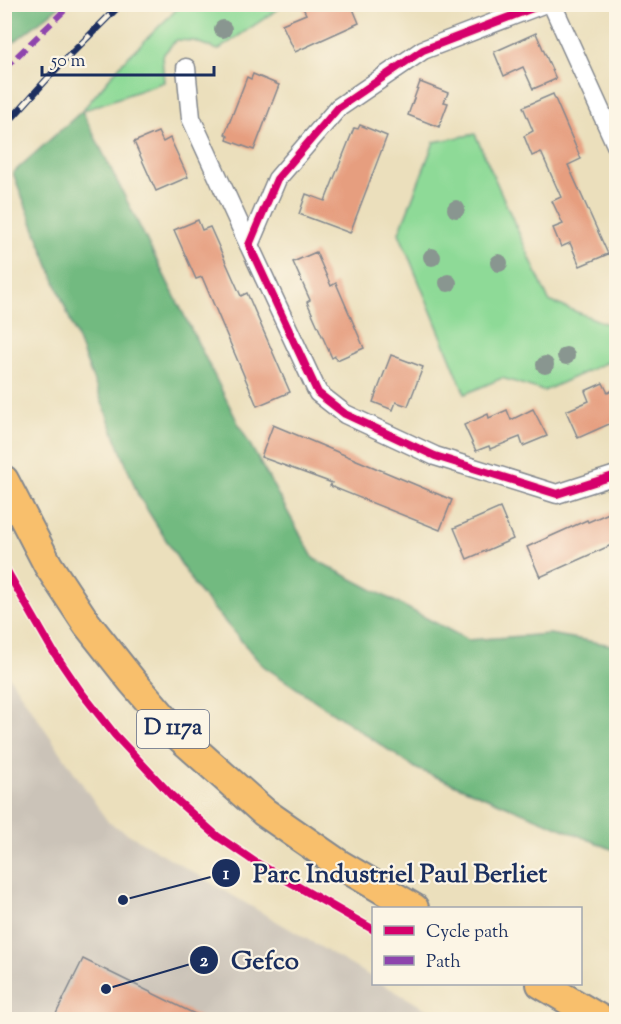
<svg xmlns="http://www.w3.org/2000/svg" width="621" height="1024" viewBox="0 0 621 1024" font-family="'Sorts Mill Goudy',serif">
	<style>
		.industrial { fill: #cbc3b8 }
		.green { fill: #8eda97; stroke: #54847a; stroke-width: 1.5 }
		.forest { fill: #72ba80; stroke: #46746f; stroke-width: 1.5 }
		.building { fill: #e69e7f }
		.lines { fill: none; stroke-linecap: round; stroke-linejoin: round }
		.minor-casing { stroke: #83878d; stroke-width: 21 }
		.primary-casing { stroke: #83878d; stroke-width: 32 }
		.minor { stroke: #fff; stroke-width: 18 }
		.primary { stroke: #f8bf6c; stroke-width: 28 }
		.rail-casing { stroke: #1b2f5e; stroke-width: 7 }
		.rail { stroke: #fcf5e5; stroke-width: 4.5; stroke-dasharray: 14; stroke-linecap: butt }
		.quiet { stroke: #8e44ad; stroke-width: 6; stroke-dasharray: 12 6; stroke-linecap: butt }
		.cycleway-casing { stroke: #fcf5e5; stroke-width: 11 }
		.cycleway { stroke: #d6006c; stroke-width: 8 }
		.tree { fill: #899690 }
		.labels { text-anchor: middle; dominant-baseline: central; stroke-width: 4.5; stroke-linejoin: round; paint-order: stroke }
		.shield { fill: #fcf5e5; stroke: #5e6a86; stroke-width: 1.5 }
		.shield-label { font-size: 22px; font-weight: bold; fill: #1b2f5e }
		.leader { fill: none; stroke: #1b2f5e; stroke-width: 2 }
		.callout-dot { fill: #1b2f5e; stroke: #fcf5e5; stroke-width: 2 }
		.mark-label { font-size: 18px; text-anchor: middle; font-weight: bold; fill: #fff }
		.callout-label { font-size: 26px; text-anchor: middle; font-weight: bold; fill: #1b2f5e; stroke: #fcf5e5; stroke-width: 4.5; stroke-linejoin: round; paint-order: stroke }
	</style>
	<rect width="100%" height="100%" fill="#fcf5e5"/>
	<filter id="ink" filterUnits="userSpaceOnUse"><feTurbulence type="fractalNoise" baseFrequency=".0167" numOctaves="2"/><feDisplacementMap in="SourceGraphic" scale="12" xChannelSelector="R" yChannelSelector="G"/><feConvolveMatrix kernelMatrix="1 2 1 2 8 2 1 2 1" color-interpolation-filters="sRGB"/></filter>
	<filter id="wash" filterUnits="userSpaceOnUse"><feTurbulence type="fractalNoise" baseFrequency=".008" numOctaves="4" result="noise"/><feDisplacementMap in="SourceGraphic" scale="24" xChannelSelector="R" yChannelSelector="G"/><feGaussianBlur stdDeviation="1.35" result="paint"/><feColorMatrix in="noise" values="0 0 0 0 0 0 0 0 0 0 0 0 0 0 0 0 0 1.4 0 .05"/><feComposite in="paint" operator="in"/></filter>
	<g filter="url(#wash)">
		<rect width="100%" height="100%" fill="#ebdfbc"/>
		<!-- industrial -->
		<path class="industrial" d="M 4,669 L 108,822 L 373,978 L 374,984 L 382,984 L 444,1019 L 5,1019 Z"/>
		<!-- green -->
		<g class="green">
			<path d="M 181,5 L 284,5 L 218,50 L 194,41 L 176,40 L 162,56 L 164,82 L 82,111 L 122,63 Z"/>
			<path d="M 475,134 L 549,301 L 612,326 L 616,324 L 616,358 L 544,391 L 502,378 L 465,394 L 399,233 L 434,142 Z"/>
		</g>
		<!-- forest -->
		<g class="forest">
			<path d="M 5,4 L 61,4 L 61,5 L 5,49 Z"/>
			<path d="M 82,111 L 238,423 L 314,559 L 468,640 L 550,634 L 616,646 L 616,851 L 417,769 L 262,665 L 196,588 L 138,495 L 13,173 Z"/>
		</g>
		<g id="blocks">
			<!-- building -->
			<g class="building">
				<path d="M 301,4 L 351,4 L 359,23 L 295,52 L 282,24 L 306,14 Z"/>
				<path d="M 536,33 L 556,79 L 533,89 L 523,67 L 504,76 L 494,52 Z"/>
				<path d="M 253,74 L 279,85 L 254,150 L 227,140 L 228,136 L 225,134 L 247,77 L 251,79 Z"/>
				<path d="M 420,82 L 448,93 L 444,102 L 448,103 L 439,127 L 408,115 Z"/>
				<path d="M 553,94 L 581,159 L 568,165 L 608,254 L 580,266 L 570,243 L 561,247 L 553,228 L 563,224 L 552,201 L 561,197 L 541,152 L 532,156 L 524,136 L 533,131 L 523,107 Z"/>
				<path d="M 360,125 L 387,136 L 350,233 L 299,214 L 306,194 L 325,201 L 354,128 L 358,129 Z"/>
				<path d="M 158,132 L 163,142 L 170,138 L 188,177 L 156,191 L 134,142 Z"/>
				<path d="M 198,220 L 202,230 L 210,227 L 241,296 L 247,293 L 290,392 L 257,406 L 202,277 L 196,279 L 174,230 Z"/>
				<path d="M 316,252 L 331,286 L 336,283 L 364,348 L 337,360 L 335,356 L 332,358 L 307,302 L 310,300 L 293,262 Z"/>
				<path d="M 391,355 L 423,367 L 408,406 L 396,402 L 393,410 L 373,402 Z"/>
				<path d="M 603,383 L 608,393 L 616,388 L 616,421 L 578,438 L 566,411 L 589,401 L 585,391 Z"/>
				<path d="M 533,409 L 547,436 L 523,446 L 520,437 L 490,449 L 489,446 L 476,451 L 464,425 L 488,414 L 489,418 L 507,410 L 511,420 Z"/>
				<path d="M 273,425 L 452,500 L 440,530 L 330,486 L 332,483 L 261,457 Z"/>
				<path d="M 500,508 L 513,539 L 467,559 L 454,528 Z"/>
				<path d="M 616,510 L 616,543 L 540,577 L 527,547 L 587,520 L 588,522 Z"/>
				<path d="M 83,959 L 207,1020 L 53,1020 Z"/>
			</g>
		</g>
	</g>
	<g filter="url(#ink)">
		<use href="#blocks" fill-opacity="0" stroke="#83878d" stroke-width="1.5"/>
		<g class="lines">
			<defs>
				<g id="minor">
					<path d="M 543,4 L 423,50 L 338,108 L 277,179 L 249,245 L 318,393 L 345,414 L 435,456 L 557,494 L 616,475"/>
					<path d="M 552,4 L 616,145"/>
					<path d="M 186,68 L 191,118 L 249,245"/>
				</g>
				<g id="primary">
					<path d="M 4,480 L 48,565 L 87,624 L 132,681 L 181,738 L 264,812 L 339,864 L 414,908"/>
					<path d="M 541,984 L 602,1020"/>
				</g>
			</defs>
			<!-- minor casing -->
			<use href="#minor" class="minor-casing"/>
			<!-- primary casing -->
			<use href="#primary" class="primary-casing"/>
			<!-- minor -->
			<use href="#minor" class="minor"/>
			<!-- primary -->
			<use href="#primary" class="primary"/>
			<defs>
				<path id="rail" d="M 4,127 L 57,68 L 121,4"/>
			</defs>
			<!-- rail casing -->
			<use href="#rail" class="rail-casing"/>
			<!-- rail -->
			<use href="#rail" class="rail"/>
			<!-- quiet -->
			<path class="quiet" d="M 4,69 L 70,5"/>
			<defs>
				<g id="cycleway">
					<path d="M 543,4 L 423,50 L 338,108 L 277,179 L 249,245 L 318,393 L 345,414 L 435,456 L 557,494 L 616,475"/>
					<path d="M 4,566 L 53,651 L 81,692 L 115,735 L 172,796 L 217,836 L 255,862 L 374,930"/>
				</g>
			</defs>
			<!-- cycleway casing -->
			<use href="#cycleway" class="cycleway-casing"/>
			<!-- cycleway -->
			<use href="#cycleway" class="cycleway"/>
		</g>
		<!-- trees -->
		<g class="tree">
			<circle cx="223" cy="29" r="9"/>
			<circle cx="456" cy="209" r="9"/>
			<circle cx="432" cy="257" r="9"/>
			<circle cx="499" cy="263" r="9"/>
			<circle cx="448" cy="283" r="9"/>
			<circle cx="566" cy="356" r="9"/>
			<circle cx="545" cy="365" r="9"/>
		</g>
	</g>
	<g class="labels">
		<!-- shield labels -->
		<rect class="shield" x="137" y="710" width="72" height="38" rx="4.5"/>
		<g class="shield-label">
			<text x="173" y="729">D 117a</text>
		</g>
	</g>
	<!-- callouts -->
	<path class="leader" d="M123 900L226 873M106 989L204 960"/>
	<g class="callout-dot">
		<circle cx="123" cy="900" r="6"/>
		<circle cx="106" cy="989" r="6"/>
		<circle cx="226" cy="873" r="15"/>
		<circle cx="204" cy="960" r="15"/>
	</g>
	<g class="mark-label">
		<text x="226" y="879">1</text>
		<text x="204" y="966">2</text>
	</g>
	<g class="callout-label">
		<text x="400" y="882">Parc Industriel Paul Berliet</text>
		<text x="265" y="969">Gefco</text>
	</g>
	<!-- margin -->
	<rect width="621" height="1024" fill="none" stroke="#fcf5e5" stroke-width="24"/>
	<!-- legend -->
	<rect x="372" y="907" width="210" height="78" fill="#fcf5e5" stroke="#a2a6af" stroke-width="1.5"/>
	<rect x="384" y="926" width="30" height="9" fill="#d6006c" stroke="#a2a6af" stroke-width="1.5"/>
	<text x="426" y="937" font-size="18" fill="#1b2f5e">Cycle path</text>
	<rect x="384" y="956" width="30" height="9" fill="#8e44ad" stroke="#a2a6af" stroke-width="1.5"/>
	<text x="426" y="967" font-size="18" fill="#1b2f5e">Path</text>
	<!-- scale -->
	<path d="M42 66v9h172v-9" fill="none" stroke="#1b2f5e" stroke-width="3"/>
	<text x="51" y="66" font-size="18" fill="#1b2f5e" stroke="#fcf5e5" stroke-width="4.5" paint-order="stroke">50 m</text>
</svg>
